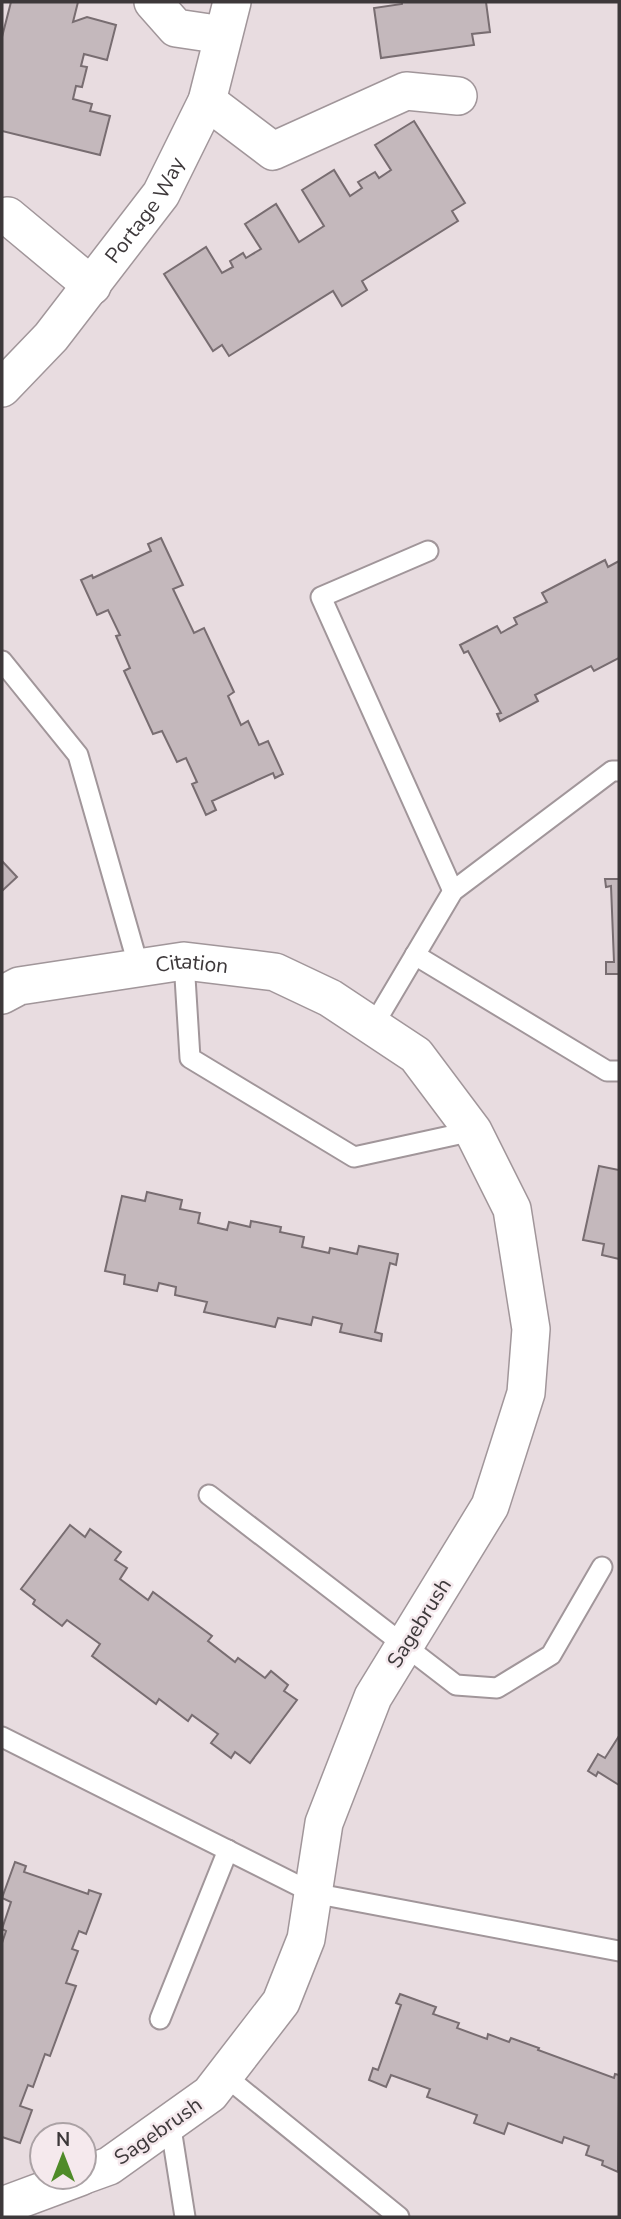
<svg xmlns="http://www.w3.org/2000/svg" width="621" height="2219" viewBox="0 0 621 2219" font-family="'Nunito Sans',sans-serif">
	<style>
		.building { fill: #c4b8bc; stroke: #786d71; stroke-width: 2 }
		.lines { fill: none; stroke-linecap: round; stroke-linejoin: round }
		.service-casing { stroke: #a1969a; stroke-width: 23 }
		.minor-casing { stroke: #a1969a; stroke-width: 40 }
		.service { stroke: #fff; stroke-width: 19 }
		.minor { stroke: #fff; stroke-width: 37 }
		.labels { text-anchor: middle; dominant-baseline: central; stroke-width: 5; stroke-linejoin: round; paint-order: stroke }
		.street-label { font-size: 21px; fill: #3d383a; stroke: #f5e9ed }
	</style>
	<rect width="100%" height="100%" fill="#e8dce0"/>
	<!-- building -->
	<g class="building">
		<path d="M 11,2 L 78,2 L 73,22 L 87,17 L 116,25 L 107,60 L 84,54 L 81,66 L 87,67 L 82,87 L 76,86 L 73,99 L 92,104 L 90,111 L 110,116 L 100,155 L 2,131 L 2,37 Z"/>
		<path d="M 402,2 L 486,2 L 490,32 L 472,34 L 474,45 L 381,58 L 374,8 L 402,4 Z"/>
		<path d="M 414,121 L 465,203 L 452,211 L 458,221 L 362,281 L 367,290 L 342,306 L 333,291 L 229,356 L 222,345 L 213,351 L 164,274 L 206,247 L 222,273 L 233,267 L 230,261 L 243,253 L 246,258 L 261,249 L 245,224 L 276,204 L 299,242 L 324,226 L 302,190 L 334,170 L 350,196 L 362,188 L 358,182 L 375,172 L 379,178 L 391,170 L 375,145 Z"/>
		<path d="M 161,538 L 183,585 L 173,589 L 194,633 L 204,628 L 234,692 L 228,696 L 241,725 L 248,721 L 259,745 L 268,741 L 283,774 L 275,778 L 273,773 L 212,801 L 216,810 L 206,815 L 192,784 L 197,782 L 186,758 L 177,762 L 162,731 L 153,734 L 124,671 L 130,668 L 116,636 L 120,635 L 108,610 L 97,615 L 81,580 L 92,575 L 93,578 L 151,551 L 148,544 Z"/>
		<path d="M 605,560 L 608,567 L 619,561 L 619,658 L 594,671 L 591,666 L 535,695 L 538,701 L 500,721 L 497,714 L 501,713 L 468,651 L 464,653 L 460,645 L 497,626 L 501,633 L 517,624 L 514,618 L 547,602 L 542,593 Z"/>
		<path d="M 2,861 L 17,877 L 2,891 Z"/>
		<path d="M 605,879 L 619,879 L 619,974 L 606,974 L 606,962 L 614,962 L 611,886 L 606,887 Z"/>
		<path d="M 599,1166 L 619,1170 L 619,1259 L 602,1255 L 604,1244 L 583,1240 Z"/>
		<path d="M 147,1192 L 182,1200 L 180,1209 L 200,1213 L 198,1223 L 227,1230 L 229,1222 L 250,1227 L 251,1221 L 281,1227 L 280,1232 L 304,1237 L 302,1247 L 329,1253 L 330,1248 L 357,1254 L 359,1246 L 398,1254 L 396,1265 L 390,1263 L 375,1332 L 382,1334 L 381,1341 L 340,1332 L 342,1324 L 313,1317 L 311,1325 L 278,1318 L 275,1327 L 204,1312 L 207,1302 L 175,1295 L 176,1287 L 159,1283 L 157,1291 L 124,1284 L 125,1275 L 105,1271 L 122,1196 L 145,1201 Z"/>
		<path d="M 70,1525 L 85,1537 L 90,1529 L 121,1552 L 115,1560 L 127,1568 L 120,1579 L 148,1600 L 153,1592 L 212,1636 L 208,1641 L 235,1662 L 238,1658 L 265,1678 L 271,1671 L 288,1685 L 284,1691 L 297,1700 L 250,1763 L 235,1752 L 231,1758 L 211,1743 L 218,1734 L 192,1715 L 188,1721 L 159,1699 L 156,1704 L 92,1656 L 100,1644 L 67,1620 L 62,1626 L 33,1604 L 35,1600 L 21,1589 Z"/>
		<path d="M 619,1736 L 619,1785 L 598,1772 L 596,1776 L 588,1771 L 598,1754 L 605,1758 Z"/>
		<path d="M 15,1862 L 26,1866 L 24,1872 L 88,1894 L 89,1890 L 101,1894 L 86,1934 L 79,1931 L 72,1949 L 78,1951 L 66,1983 L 76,1986 L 50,2056 L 45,2054 L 33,2087 L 28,2085 L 20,2106 L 32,2110 L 20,2143 L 2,2137 L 2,1943 L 6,1931 L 2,1929 L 11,1902 L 2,1898 Z"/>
		<path d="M 400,1994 L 436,2007 L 433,2014 L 459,2023 L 457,2028 L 487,2039 L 488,2034 L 509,2042 L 511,2038 L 539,2048 L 538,2050 L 614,2078 L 615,2074 L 619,2075 L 618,2172 L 602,2165 L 603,2161 L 586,2155 L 589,2146 L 564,2137 L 562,2143 L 508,2123 L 504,2134 L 474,2123 L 477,2115 L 427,2097 L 430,2089 L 391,2075 L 386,2087 L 369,2080 L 373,2068 L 378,2070 L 401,2005 L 396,2003 Z"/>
	</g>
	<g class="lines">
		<defs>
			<g id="service">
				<path d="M 428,551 L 321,597 L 453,891"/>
				<path d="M 2,661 L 78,755 L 139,968"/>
				<path d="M 415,955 L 607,1071 L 619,1071"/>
				<path d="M 184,961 L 190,1058 L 354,1157 L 473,1131"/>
				<path d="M 373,1026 L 453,891 L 612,771 L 619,771"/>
				<path d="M 209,1495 L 456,1685 L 497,1688 L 551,1655 L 602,1567"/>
				<path d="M 2,1737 L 313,1893 L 619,1951"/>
				<path d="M 160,2019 L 228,1850"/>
				<path d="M 224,2075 L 399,2217"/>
				<path d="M 170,2122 L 185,2217"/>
			</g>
			<g id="minor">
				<path d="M 153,2 L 176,28 L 223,35"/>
				<path d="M 207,101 L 273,151 L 406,91 L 458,96"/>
				<path d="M 8,216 L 92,286"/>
				<path id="s1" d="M 2,388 L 51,337 L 161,194 L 207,101 L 232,2"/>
				<path id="s2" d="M 2,995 L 19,986 L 184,961 L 275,972 L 330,998 L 416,1055 L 473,1131 L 512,1209 L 531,1329 L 526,1393 L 490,1506 L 373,1697 L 324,1823 L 306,1939 L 281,2002 L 210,2094 L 109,2166 L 84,2175"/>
				<path d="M 2,2206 L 80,2177"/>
			</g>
		</defs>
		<!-- service casing -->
		<use href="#service" class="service-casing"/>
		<!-- minor casing -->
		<use href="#minor" class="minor-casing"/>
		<!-- service -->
		<use href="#service" class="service"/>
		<!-- minor -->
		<use href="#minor" class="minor"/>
	</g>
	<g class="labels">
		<!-- street labels -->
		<g class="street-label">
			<text stroke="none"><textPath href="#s1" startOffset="229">Portage Way</textPath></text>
			<text stroke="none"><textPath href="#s2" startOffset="194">Citation</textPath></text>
			<text transform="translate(419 1623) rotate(-58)">Sagebrush</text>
			<text transform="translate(158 2131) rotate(-35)">Sagebrush</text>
		</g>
	</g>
	<!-- border -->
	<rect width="621" height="2219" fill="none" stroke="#3d383a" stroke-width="7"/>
	<!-- north arrow -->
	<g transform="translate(63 2156)"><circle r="33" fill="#f5e9ed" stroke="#aba2a5" stroke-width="2"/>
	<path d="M0-5L12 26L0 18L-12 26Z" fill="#4f8b29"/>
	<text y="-10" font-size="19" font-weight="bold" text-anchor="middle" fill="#3d383a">N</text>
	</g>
</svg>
